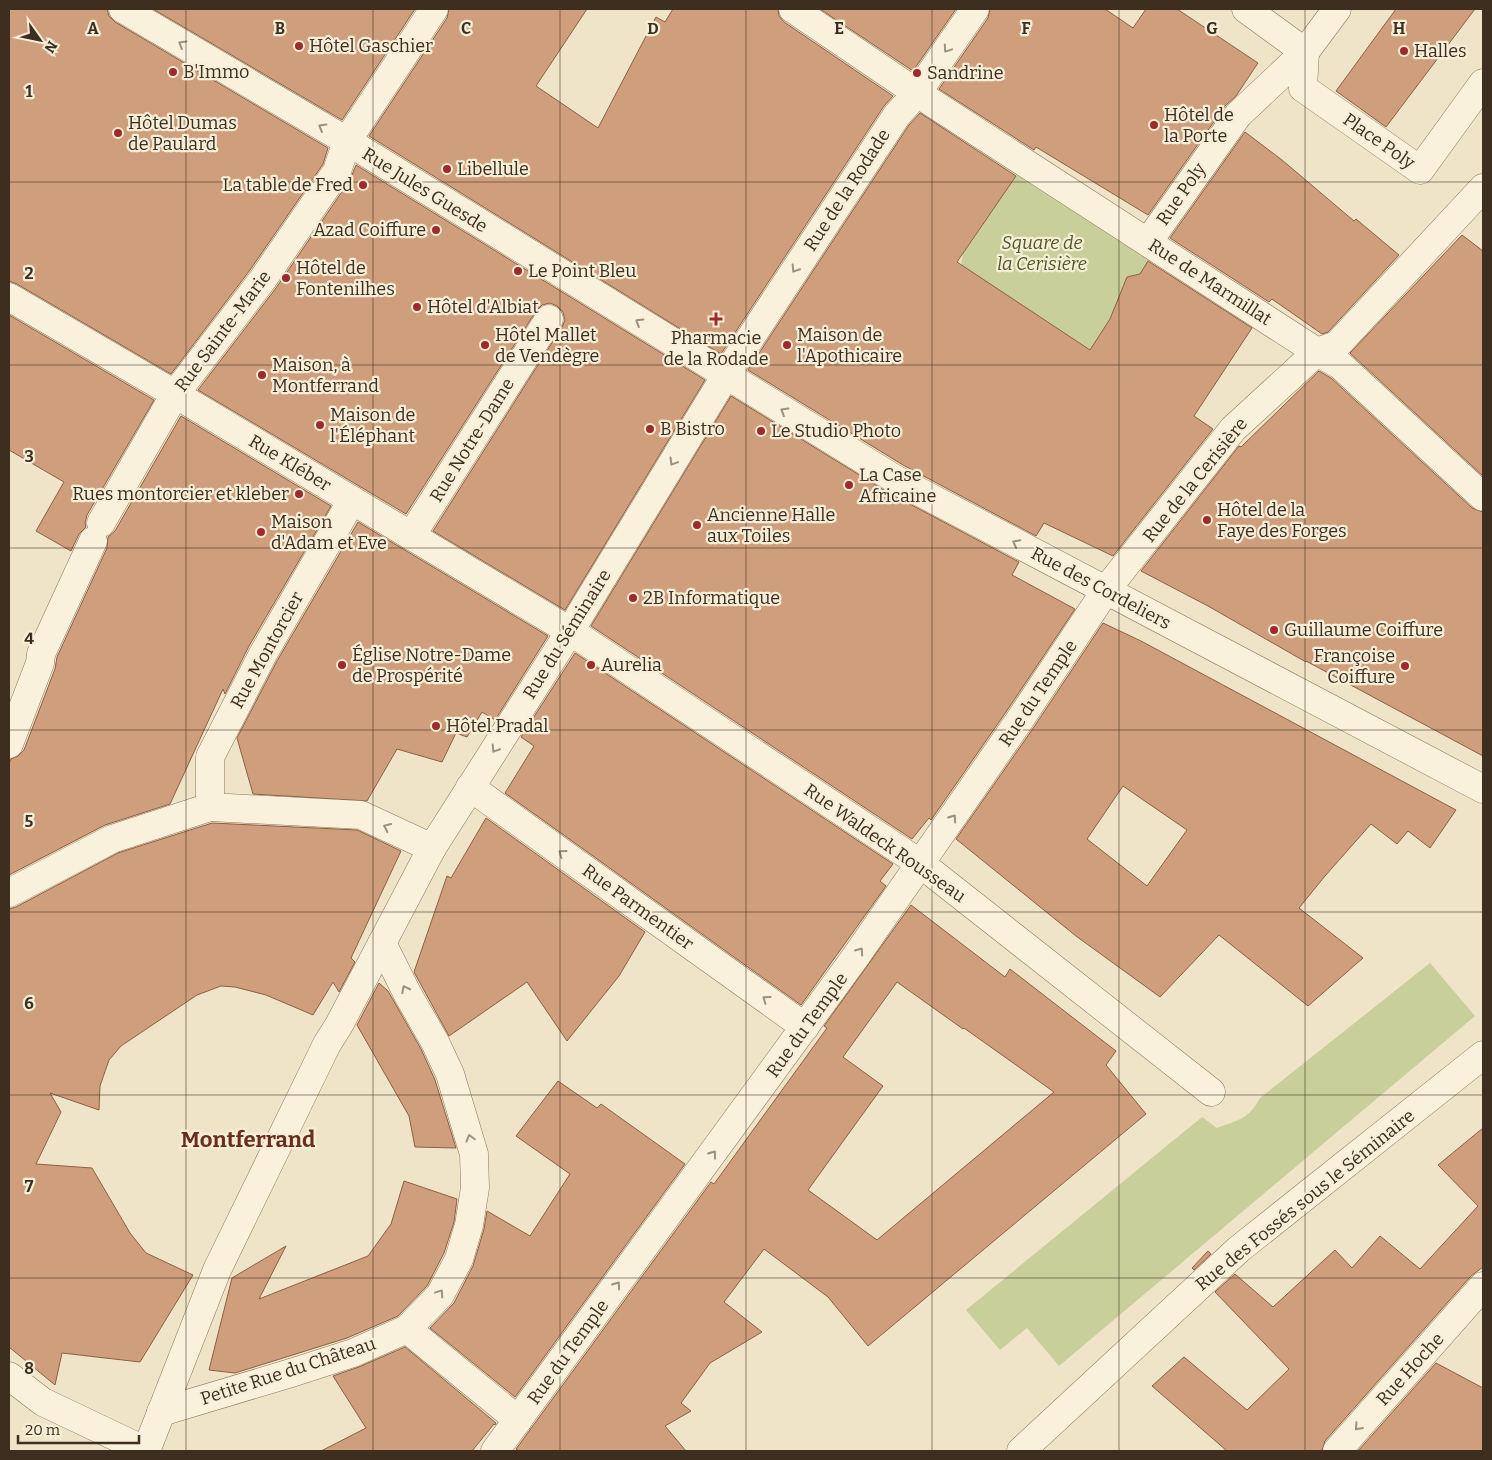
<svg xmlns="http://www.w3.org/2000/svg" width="1492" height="1460" viewBox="0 0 1492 1460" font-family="Bitter,serif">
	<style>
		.green { fill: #c9cf9b }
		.building { fill: #cf9f7d; stroke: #8d5f41; fill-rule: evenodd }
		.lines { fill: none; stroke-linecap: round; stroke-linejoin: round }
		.minor-casing { stroke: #8d765c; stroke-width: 29 }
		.minor { stroke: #faf1dc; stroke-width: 28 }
		.oneway { stroke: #9c907e }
		.grid { fill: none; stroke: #3d2e20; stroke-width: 1; stroke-opacity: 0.55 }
		.poi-dot { fill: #9e2a2b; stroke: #f7eed8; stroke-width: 2 }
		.labels { text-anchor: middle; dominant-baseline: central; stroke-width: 4.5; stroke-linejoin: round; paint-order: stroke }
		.poi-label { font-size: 18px; fill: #3d2e20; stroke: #f7eed8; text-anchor: start }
		.street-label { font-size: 18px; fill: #3d2e20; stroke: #f7eed8 }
		.park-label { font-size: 18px; font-style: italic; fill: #4d5a26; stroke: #f7eed8 }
		.district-label { font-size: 22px; font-weight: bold; fill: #6b2e1e; stroke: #f7eed8 }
		.grid-label { font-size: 16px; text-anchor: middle; font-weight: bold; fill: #3d2e20; stroke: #f7eed8; stroke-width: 4.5; stroke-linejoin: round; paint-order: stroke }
	</style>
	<rect width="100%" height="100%" fill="#f0e4c8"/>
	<!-- green -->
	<g class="green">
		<path d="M 1018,173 L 1150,260 L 1090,350 L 961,265 L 963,253 Z"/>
		<path d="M 1430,963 L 1475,1016 L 1059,1366 L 1027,1328 L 1000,1350 L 966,1310 L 1202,1117 L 1217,1128 C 1238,1120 1249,1119 1260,1098 Z"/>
	</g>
	<!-- building -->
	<g class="building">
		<path d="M 9,9 L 107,9 L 109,16 L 115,22 L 328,148 L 323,164 L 250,270 L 171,374 L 17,284 L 9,281 Z"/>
		<path d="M 153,9 L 415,9 L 342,120 Z"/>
		<path d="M 449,9 L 587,9 L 536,86 L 598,128 L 656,17 L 665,22 L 673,9 L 778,9 L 779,16 L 784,22 L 893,96 L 884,106 L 721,354 L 369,136 L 447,18 Z"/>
		<path d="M 820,9 L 956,9 L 913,71 Z"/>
		<path d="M 990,9 L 1105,9 L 1133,28 L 1146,9 L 1177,9 L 1258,63 L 1236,96 L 1225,106 L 1148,215 L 1036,147 L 1034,150 L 939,89 L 988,18 Z"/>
		<path d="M 1396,9 L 1475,9 L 1386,127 L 1336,91 Z"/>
		<path d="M 920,113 L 1016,176 L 957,262 L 1090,350 L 1110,319 L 1127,277 L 1140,274 L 1148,261 L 1252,328 L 1194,416 L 1213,429 L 1113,556 L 1044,523 L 1036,536 L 903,465 L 748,370 L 909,125 Z"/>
		<path d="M 1245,132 L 1282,160 L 1354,221 L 1356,219 L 1399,255 L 1328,332 L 1322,334 L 1272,299 L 1269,302 L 1170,238 Z"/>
		<path d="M 356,165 L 705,380 L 565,610 L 433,531 L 562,327 L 565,320 L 563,312 L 557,306 L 550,303 L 542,305 L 536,311 L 406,514 L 198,390 L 276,288 L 350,180 Z"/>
		<path d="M 1462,235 L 1483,251 L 1483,476 L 1350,353 Z"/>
		<path d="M 9,315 L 154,400 L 87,515 L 85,523 L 86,527 L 79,534 L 71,551 L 36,531 L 64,482 L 9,450 Z"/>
		<path d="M 1319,371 L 1331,378 L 1472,508 L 1483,512 L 1483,756 L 1306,661 L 1306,662 L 1208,606 L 1141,571 L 1239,446 L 1241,447 Z"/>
		<path d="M 731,396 L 887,492 L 1019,562 L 1012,575 L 1075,609 L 1006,712 L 931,820 L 929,818 L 912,839 L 591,626 Z"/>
		<path d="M 181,416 L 331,506 L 249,646 L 225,694 L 223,689 L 170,804 L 105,825 L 9,875 L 9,763 L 11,759 L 18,756 L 24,750 L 55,669 L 57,657 L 107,548 L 108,537 L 115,531 Z"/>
		<path d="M 358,522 L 548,636 L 495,720 L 482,712 L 467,737 L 456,733 L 442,762 L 397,749 L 367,801 L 253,794 L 237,738 L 277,661 Z"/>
		<path d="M 1103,623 L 1141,641 L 1456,810 L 1430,848 L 1408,831 L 1397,844 L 1371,824 L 1325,876 L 1299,908 L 1363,958 L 1308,1006 L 1219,935 L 1160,997 L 1076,936 L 956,839 L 1032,730 ZM 1123,786 L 1187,830 L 1147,886 L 1087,839 Z"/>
		<path d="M 575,653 L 893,864 L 880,881 L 886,886 L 801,1005 L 505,793 L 534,746 L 521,737 Z"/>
		<path d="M 486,818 L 645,932 L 619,976 L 567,1041 L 527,982 L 449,1036 L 414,972 L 447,876 L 451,878 Z"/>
		<path d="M 212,823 L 357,830 L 401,851 L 351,958 L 355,962 L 339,992 L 333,982 L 313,1015 L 266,995 L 235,987 L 221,986 L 197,995 L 121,1046 L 109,1060 L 100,1086 L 99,1110 L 50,1093 L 61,1112 L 36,1164 L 92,1168 L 130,1233 L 146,1253 L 193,1275 L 140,1362 L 62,1353 L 55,1385 L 9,1347 L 9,909 L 16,907 L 118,853 Z"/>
		<path d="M 911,905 L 1005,977 L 1010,969 L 1116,1051 L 1106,1065 L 1146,1114 L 868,1346 L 828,1297 L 764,1249 L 724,1302 L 762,1332 L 710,1363 L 681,1403 L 691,1411 L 665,1426 L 686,1451 L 519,1451 L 516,1449 L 711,1182 L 714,1184 L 827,1028 L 824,1026 ZM 897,982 L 963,1029 L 964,1028 L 1054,1092 L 877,1240 L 808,1190 L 883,1086 L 843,1057 Z"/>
		<path d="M 379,983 L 388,991 L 421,1049 L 435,1080 L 456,1148 L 415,1147 L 409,1116 L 357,1025 Z"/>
		<path d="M 558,1081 L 597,1108 L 601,1104 L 685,1164 L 515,1397 L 430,1328 L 454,1303 L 473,1266 L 484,1229 L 487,1211 L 530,1236 L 570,1174 L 516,1136 Z"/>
		<path d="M 1483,1128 L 1483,1267 L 1471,1276 L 1325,1441 L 1322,1451 L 1227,1451 L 1152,1386 L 1184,1357 L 1247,1410 L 1289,1369 L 1215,1292 L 1235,1274 L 1273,1307 L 1335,1250 L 1352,1268 L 1380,1236 L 1420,1269 L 1478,1206 L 1438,1165 Z"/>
		<path d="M 404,1181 L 457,1199 L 454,1222 L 444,1253 L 427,1286 L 398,1316 L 347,1338 L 235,1373 L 209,1370 L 232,1278 L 286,1246 L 259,1299 L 368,1256 L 391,1224 Z"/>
		<path d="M 1208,1251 L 1211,1254 L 1194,1270 L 1192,1268 Z"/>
		<path d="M 405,1347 L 496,1423 L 495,1425 L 494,1424 L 472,1451 L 321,1451 L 366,1428 L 333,1376 L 359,1367 Z"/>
		<path d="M 1436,1363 L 1483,1388 L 1483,1451 L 1358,1451 Z"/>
	</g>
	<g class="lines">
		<defs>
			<g id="minor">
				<path d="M 123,9 L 347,141 L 895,479 L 1483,789"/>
				<path d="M 793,9 L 917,93 L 1317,352 L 1340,365 L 1483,497"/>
				<path d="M 1246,9 L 1305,52 L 1303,88 L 1420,170 L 1483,83"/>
				<path d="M 1148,242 L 1238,115 L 1305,52 L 1337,9"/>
				<path d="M 9,297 L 175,394 L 570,631 L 921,864 L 1211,1092"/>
				<path d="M 101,523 L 175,394 L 263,279 L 337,171 L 347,141 L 434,9"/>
				<path d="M 411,536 L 549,319"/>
				<path d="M 9,744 L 40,663 L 41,654 L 93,541"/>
				<path d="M 470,787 L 805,1027"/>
				<path d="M 210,807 L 210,757 L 263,654 L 352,500"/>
				<path d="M 9,893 L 112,839 L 210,807 L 361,815 L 432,848"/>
				<path d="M 407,1329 L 518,1420"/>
				<path d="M 9,1376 L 43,1402 L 146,1451"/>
				<path d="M 161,1412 L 291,1373 L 353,1353 L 407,1329 L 440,1295 L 459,1259 L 469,1225 L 475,1188 L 474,1154 L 450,1074 L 435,1042 L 408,995 L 382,943"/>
				<path d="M 146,1451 L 217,1270 L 327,1044 L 339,1025 L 432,848 L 570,631 L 726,375 L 897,115 L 917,93 L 975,9"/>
				<path d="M 495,1451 L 854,959 L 1019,721 L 1106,590 L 1233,429 L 1317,352 L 1337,345 L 1483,188"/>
				<path d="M 1021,1451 L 1239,1249 L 1483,1055"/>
				<path d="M 1337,1451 L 1483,1286"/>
			</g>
		</defs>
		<!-- minor casing -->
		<use href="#minor" class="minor-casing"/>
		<!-- minor -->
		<use href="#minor" class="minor"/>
	</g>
	<!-- one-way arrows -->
	<defs><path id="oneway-chevron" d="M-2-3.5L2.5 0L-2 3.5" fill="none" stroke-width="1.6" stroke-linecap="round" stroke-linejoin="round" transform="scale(1.25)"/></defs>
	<g class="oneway">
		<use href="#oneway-chevron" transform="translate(182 44) rotate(-149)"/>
		<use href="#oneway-chevron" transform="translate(947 49) rotate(124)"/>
		<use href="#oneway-chevron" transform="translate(322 127) rotate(-149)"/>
		<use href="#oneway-chevron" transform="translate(795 269) rotate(123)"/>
		<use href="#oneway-chevron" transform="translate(639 322) rotate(-148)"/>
		<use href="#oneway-chevron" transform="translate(784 411) rotate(-149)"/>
		<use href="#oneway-chevron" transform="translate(673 462) rotate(121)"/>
		<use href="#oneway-chevron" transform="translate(1016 543) rotate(-152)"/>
		<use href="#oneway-chevron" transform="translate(495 749) rotate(123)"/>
		<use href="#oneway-chevron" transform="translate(953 818) rotate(-55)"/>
		<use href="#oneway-chevron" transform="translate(387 827) rotate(-155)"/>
		<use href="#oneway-chevron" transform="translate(562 853) rotate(-144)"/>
		<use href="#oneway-chevron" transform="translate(860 951) rotate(-55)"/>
		<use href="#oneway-chevron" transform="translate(405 989) rotate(-117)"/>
		<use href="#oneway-chevron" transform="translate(766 999) rotate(-144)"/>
		<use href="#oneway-chevron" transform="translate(470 1138) rotate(-105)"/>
		<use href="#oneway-chevron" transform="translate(713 1154) rotate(-54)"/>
		<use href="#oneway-chevron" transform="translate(617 1285) rotate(-54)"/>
		<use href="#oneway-chevron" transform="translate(440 1293) rotate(-56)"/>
		<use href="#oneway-chevron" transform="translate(1358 1427) rotate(132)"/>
	</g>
	<!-- grid -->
	<path class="grid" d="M 186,9 L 186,1451M 373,9 L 373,1451M 560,9 L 560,1451M 746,9 L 746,1451M 932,9 L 932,1451M 1119,9 L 1119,1451M 1305,9 L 1305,1451M 9,182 L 1483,182M 9,365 L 1483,365M 9,548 L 1483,548M 9,730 L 1483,730M 9,912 L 1483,912M 9,1095 L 1483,1095M 9,1278 L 1483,1278"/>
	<!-- markers -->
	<g class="poi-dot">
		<circle cx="299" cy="46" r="5"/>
		<circle cx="1404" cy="51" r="5"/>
		<circle cx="173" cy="72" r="5"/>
		<circle cx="917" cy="73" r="5"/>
		<circle cx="1154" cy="125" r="5"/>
		<circle cx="118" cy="133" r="5"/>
		<circle cx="447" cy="169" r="5"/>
		<circle cx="363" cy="185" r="5"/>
		<circle cx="436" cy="230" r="5"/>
		<circle cx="518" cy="271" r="5"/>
		<circle cx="286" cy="278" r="5"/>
		<circle cx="417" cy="307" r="5"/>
		<path d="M713.5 311.5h5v5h5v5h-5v5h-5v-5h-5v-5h5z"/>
		<circle cx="485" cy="345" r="5"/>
		<circle cx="787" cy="345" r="5"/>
		<circle cx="262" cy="375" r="5"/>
		<circle cx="320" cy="425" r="5"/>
		<circle cx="650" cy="429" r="5"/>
		<circle cx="761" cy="431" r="5"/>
		<circle cx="849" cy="485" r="5"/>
		<circle cx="299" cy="494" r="5"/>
		<circle cx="1207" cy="520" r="5"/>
		<circle cx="697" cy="525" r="5"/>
		<circle cx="261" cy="532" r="5"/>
		<circle cx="633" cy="598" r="5"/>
		<circle cx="1274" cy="630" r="5"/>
		<circle cx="342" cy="665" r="5"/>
		<circle cx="591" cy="665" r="5"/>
		<circle cx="1405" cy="666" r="5"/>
		<circle cx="436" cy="726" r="5"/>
	</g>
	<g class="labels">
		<!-- poi labels -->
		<g class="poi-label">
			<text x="309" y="46">Hôtel Gaschier</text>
			<text x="1414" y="51">Halles</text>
			<text x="183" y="72">B'Immo</text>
			<text x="927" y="73">Sandrine</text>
			<text x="1164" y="115">Hôtel de<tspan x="1164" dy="21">la Porte</tspan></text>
			<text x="128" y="123">Hôtel Dumas<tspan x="128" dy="21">de Paulard</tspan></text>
			<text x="457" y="169">Libellule</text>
			<text x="353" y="185" text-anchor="end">La table de Fred</text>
			<text x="426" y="230" text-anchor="end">Azad Coiffure</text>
			<text x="296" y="268">Hôtel de<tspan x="296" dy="21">Fontenilhes</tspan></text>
			<text x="528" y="271">Le Point Bleu</text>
			<text x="427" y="307">Hôtel d'Albiat</text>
			<text x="495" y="335">Hôtel Mallet<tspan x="495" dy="21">de Vendègre</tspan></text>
			<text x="797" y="335">Maison de<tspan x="797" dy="21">l'Apothicaire</tspan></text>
			<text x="716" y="338" text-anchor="middle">Pharmacie<tspan x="716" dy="21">de la Rodade</tspan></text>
			<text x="272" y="365">Maison, à<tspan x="272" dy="21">Montferrand</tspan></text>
			<text x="330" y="415">Maison de<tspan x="330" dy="21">l'Éléphant</tspan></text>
			<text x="660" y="429">B Bistro</text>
			<text x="771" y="431">Le Studio Photo</text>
			<text x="859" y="475">La Case<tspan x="859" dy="21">Africaine</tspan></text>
			<text x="289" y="494" text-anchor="end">Rues montorcier et kleber</text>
			<text x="1217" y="510">Hôtel de la<tspan x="1217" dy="21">Faye des Forges</tspan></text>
			<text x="707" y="515">Ancienne Halle<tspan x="707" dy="21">aux Toiles</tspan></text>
			<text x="271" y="522">Maison<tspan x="271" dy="21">d'Adam et Eve</tspan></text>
			<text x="643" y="598">2B Informatique</text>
			<text x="1284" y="630">Guillaume Coiffure</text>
			<text x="352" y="655">Église Notre-Dame<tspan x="352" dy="21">de Prospérité</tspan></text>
			<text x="1395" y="656" text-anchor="end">Françoise<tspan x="1395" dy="21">Coiffure</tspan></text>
			<text x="601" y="665">Aurelia</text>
			<text x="446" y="726">Hôtel Pradal</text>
		</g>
		<!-- street labels -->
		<g class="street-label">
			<text transform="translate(1379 141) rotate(35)">Place Poly</text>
			<text transform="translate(425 190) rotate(32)">Rue Jules Guesde</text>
			<text transform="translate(847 190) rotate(-57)">Rue de la Rodade</text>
			<text transform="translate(1181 194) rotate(-55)">Rue Poly</text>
			<text transform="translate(1210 282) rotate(33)">Rue de Marmillat</text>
			<text transform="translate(223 331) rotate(-53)">Rue Sainte-Marie</text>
			<text transform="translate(472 440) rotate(-58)">Rue Notre-Dame</text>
			<text transform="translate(290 463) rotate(31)">Rue Kléber</text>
			<text transform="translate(1195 480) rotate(-51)">Rue de la Cerisière</text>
			<text transform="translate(1101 588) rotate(28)">Rue des Cordeliers</text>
			<text transform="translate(567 634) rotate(-58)">Rue du Séminaire</text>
			<text transform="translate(267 650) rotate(-61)">Rue Montorcier</text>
			<text transform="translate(1038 693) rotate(-56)">Rue du Temple</text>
			<text transform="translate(885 843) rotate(35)">Rue Waldeck Rousseau</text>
			<text transform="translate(638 907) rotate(36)">Rue Parmentier</text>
			<text transform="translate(807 1025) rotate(-54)">Rue du Temple</text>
			<text transform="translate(1305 1200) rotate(-39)">Rue des Fossés sous le Séminaire</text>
			<text transform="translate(568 1352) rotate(-54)">Rue du Temple</text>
			<text transform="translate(1410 1369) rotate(-48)">Rue Hoche</text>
			<text transform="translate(288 1371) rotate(-18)">Petite Rue du Château</text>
		</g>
		<!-- park labels -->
		<g class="park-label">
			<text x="1042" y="243">Square de<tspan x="1042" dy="21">la Cerisière</tspan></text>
		</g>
		<!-- district labels -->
		<g class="district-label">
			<text x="248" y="1139">Montferrand</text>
		</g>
	</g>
	<g class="grid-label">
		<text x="93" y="34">A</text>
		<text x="280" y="34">B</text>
		<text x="466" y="34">C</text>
		<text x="653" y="34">D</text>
		<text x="839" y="34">E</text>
		<text x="1026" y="34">F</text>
		<text x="1212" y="34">G</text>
		<text x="1399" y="34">H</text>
		<text x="29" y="97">1</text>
		<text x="29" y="279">2</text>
		<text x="29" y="462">3</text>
		<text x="29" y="644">4</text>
		<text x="29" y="827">5</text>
		<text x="29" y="1009">6</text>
		<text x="29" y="1192">7</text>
		<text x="29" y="1374">8</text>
	</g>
	<!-- border -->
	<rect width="1492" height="1460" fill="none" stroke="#3d2e20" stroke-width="20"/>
	<!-- north arrow -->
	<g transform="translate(40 40) rotate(123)" stroke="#f7eed8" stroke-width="4" paint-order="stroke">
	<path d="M0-4L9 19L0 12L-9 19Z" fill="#3d2e20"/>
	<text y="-8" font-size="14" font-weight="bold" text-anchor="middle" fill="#3d2e20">N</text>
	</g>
	<!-- scale -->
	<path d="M18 1435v8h121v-8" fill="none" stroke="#3d2e20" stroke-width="2.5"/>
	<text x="25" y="1435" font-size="15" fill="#3d2e20" stroke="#f7eed8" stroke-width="4" paint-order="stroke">20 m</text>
</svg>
